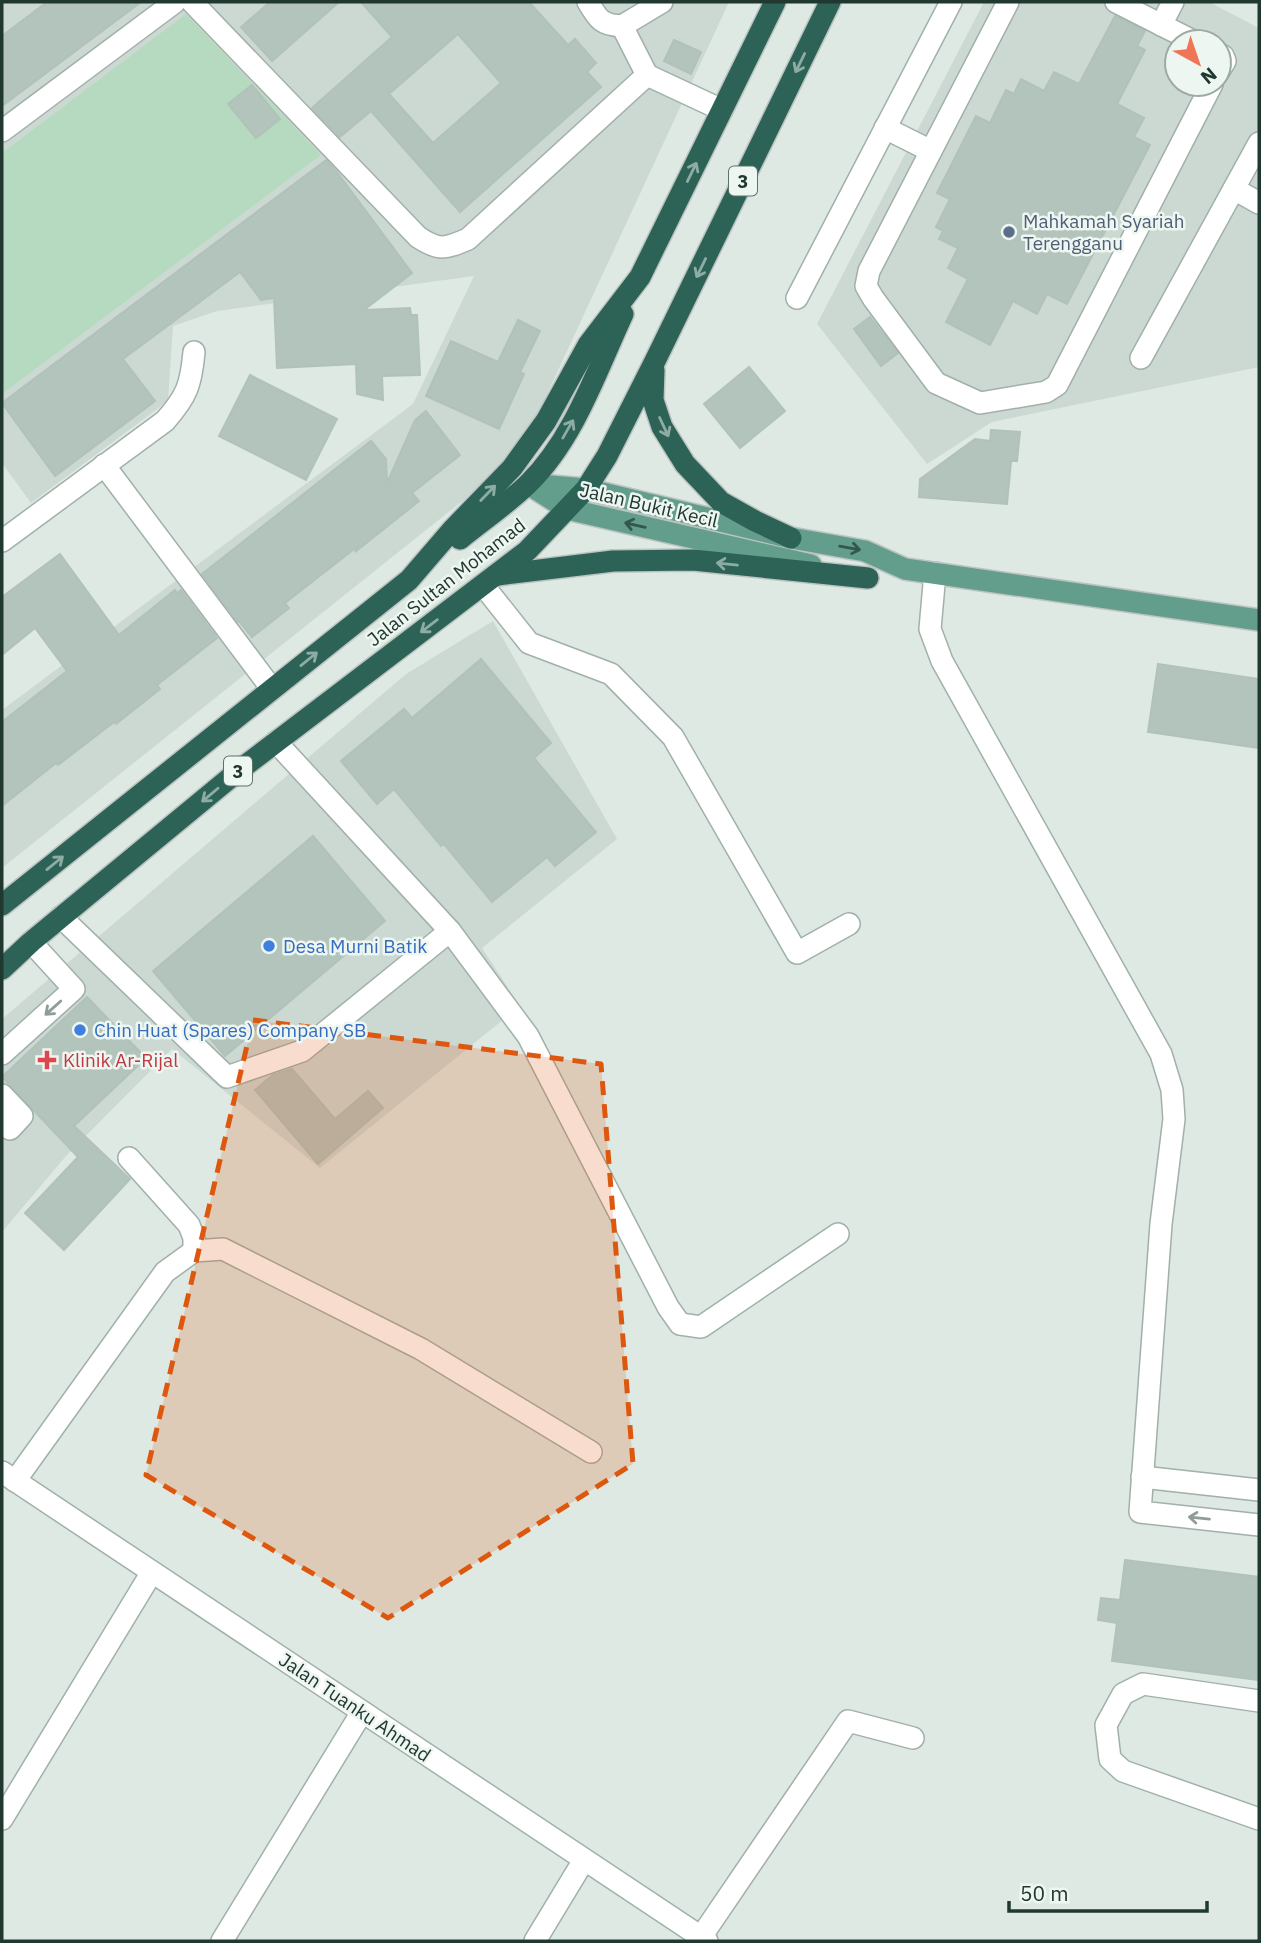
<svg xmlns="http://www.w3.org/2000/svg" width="1261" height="1943" viewBox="0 0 1261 1943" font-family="'IBM Plex Sans',sans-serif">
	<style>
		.built { fill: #ccd9d2; fill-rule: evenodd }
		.green { fill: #b6dabf }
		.building { fill: #b3c4bc; stroke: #b0c2ba; stroke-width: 2; fill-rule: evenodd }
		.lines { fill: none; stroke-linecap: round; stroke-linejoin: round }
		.minor-casing { stroke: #a1b0aa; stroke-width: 24 }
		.major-casing { stroke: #bcc3c1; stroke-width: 24 }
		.highway-casing { stroke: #bcc3c1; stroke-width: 24 }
		.minor { stroke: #fff; stroke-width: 21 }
		.major { stroke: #639e8c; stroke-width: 21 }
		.highway { stroke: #2c6356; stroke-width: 21 }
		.oneway { stroke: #8daca4 }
		.oneway2 { stroke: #34574c }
		.oneway3 { stroke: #909c98 }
		.marked { fill: #de570e; fill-opacity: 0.2; stroke: #de570e; stroke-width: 5; stroke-dasharray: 14 9; stroke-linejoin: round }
		.service-dot { fill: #5c6f8a; stroke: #eef6f1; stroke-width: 2.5 }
		.shop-dot { fill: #3f7fe0; stroke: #eef6f1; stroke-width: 2.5 }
		.health-dot { fill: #e0444e; stroke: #eef6f1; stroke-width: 2.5 }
		.labels { text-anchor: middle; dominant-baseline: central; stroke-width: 5; stroke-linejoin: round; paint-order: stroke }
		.shield { fill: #eef6f1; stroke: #5e716a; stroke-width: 2 }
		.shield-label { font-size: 18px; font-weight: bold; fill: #203830 }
		.service-label { font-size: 19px; fill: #4e5e75; stroke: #eef6f1; text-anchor: start }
		.street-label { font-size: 19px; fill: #203830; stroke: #eef6f1 }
		.shop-label { font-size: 19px; fill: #366cbe; stroke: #eef6f1; text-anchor: start }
		.health-label { font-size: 19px; fill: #be3a42; stroke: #eef6f1; text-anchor: start }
	</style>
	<rect width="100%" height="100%" fill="#dee9e3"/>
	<!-- built -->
	<g class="built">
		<path d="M 2,2 L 729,2 L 535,420 L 503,462 L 465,499 L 2,868 L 2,710 L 413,404 L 474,276 L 217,311 L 173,326 L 168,401 L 31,503 L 2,463 Z"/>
		<path d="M 984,2 L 1209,2 L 1259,28 L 1259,367 L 992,422 L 927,464 L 817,324 ZM 1177,42 L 1219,42 L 1219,84 L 1177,84 Z"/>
		<path d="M 493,621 L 617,839 L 482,948 L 520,1006 L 320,1168 L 172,1049 L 66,1156 L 2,1232 L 2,1019 L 406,674 Z"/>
	</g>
	<!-- green -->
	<path class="green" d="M 186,14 L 321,155 L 2,394 L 2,153 Z"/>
	<!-- building -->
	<g class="building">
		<path d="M 47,2 L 141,2 L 2,106 L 2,36 Z"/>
		<path d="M 270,2 L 339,2 L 272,61 L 241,27 Z"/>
		<path d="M 361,2 L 529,2 L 568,45 L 575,39 L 596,63 L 587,72 L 601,87 L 460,212 L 371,111 L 340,137 L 312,108 L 392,37 ZM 458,34 L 501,83 L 433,143 L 389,94 Z"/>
		<path d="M 1115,16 L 1145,31 L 1137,46 L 1145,50 L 1117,104 L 1144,118 L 1134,137 L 1150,145 L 1067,304 L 1047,294 L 1037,314 L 1013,301 L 990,345 L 946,322 L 968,279 L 948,268 L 958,248 L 939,239 L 943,231 L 936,227 L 950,199 L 937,193 L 976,116 L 990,123 L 1006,90 L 1014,94 L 1021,79 L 1044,91 L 1054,72 L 1079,84 Z"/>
		<path d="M 674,40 L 701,52 L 691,74 L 664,61 Z"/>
		<path d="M 252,85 L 280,119 L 256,138 L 228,104 Z"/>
		<path d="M 326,160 L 336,171 L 412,273 L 364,310 L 410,308 L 411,315 L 417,315 L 420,375 L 382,376 L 383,400 L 357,394 L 356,364 L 277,368 L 274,298 L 261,300 L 240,272 L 123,359 L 155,401 L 55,476 L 2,403 Z"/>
		<path d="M 870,317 L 898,353 L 881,366 L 854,329 Z"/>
		<path d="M 518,320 L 540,331 L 520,372 L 524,374 L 499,429 L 426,396 L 451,341 L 498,362 Z"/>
		<path d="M 749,367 L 785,411 L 740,448 L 704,404 Z"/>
		<path d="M 250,375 L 337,419 L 306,480 L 219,436 Z"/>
		<path d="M 426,411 L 460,455 L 412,493 L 419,501 L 355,552 L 358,546 L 285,603 L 289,608 L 252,637 L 239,621 L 238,622 L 202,574 L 371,441 L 386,459 L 387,483 L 415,420 Z"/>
		<path d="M 991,430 L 1020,432 L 1017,461 L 1011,461 L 1007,504 L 919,497 L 920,479 L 975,439 L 990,441 Z"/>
		<path d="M 60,554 L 119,635 L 175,590 L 177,593 L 181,590 L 217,638 L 157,685 L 160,689 L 116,724 L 114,722 L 58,765 L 56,763 L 2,806 L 2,722 L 67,671 L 35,628 L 2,655 L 2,597 Z"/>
		<path d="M 481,659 L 551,743 L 534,758 L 596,832 L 555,866 L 547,857 L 492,902 L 444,844 L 441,846 L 394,789 L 377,804 L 341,761 L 404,709 L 412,718 Z"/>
		<path d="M 1158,664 L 1259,679 L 1259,748 L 1148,732 Z"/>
		<path d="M 313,836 L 385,921 L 225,1056 L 153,971 Z"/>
		<path d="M 87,997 L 146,1058 L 74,1126 L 130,1179 L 64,1250 L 25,1213 L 78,1157 L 2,1077 Z"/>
		<path d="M 292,1069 L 335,1119 L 368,1091 L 383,1108 L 318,1164 L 255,1090 L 273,1075 Z"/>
		<path d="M 1125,1560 L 1259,1577 L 1259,1680 L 1112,1661 L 1117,1623 L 1098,1620 L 1101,1598 L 1120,1600 Z"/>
	</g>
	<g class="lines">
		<defs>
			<g id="minor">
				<path d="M 192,2 L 418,237 C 439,251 445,249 468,239 L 647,75"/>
				<path d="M 588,2 C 598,19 601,25 622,26 L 647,75 L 722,110"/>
				<path d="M 1008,2 L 869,271 L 866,286 L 873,298 L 936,383 L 980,403 L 1046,392 L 1057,385 L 1212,84"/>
				<path d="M 1116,2 L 1195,42"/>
				<path d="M 1161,25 L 1173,2"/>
				<path d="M 622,26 L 662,2"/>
				<path d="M 1219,54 L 1223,56 L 1225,61 L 1219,71"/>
				<path d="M 885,128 L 931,151"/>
				<path d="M 2,131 L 175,2"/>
				<path d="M 1234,189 L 1259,203"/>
				<path d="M 797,298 L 951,2"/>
				<path d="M 1141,358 L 1259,143"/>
				<path d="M 104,465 L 272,689"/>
				<path d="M 2,541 L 165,421 C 187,396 191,385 194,352"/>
				<path d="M 935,573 L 930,629 L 942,661 L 1161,1054 L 1172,1090 L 1174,1119 L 1161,1224 L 1140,1512 L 1259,1525"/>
				<path d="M 483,585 L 529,643 L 611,674 L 673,737 L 797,953 L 849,924"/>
				<path d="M 276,742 L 450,931 L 528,1036 L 668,1307 L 680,1324 L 701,1327 L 838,1234"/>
				<path d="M 61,917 L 227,1077 L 302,1051 L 450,931"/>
				<path d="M 2,1054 L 74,989 L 31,942"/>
				<path d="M 2,1095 L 22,1116 L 10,1129 L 2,1121"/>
				<path d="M 129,1158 L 189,1225 L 194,1238 L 194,1251"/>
				<path d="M 2,1472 L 707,1941"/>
				<path d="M 1142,1477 L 1259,1490"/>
				<path d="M 15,1481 L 165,1272 L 194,1251 L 223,1249 L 421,1349 L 591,1452"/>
				<path d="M 1259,1701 L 1143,1684 L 1123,1694 L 1106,1725 L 1110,1759 L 1123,1771 L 1259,1819"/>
				<path d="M 2,1819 L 152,1572"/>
				<path d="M 701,1937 L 848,1721 L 913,1738"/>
				<path d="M 222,1941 L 362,1712"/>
				<path d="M 535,1941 L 584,1860"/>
			</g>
			<g id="major">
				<path d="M 528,484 L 586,489 L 791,538 L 865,551 L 905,569 L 1259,620"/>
				<path d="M 531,486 L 567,509 L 811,565"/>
			</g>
			<g id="highway">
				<path d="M 654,370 L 653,400 L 662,427 L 685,464 L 721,502 L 755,521 L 791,538"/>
				<path d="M 460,539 C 482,521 507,504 528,484 C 574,439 596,372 623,314"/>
				<path d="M 498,575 L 613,561 L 693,560 L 868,578"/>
				<path d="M 2,905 L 409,580 L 452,530 L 512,468 L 546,421 L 588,345 L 640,277 L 775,2"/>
				<path d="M 2,969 L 31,942 L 242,768 L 527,551 L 586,489 L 607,456 L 655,361 L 830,2"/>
			</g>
		</defs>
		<!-- minor casing -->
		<use href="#minor" class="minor-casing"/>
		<!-- major casing -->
		<use href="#major" class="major-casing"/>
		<!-- highway casing -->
		<use href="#highway" class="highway-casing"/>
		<!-- minor -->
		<use href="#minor" class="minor"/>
		<!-- major -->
		<use href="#major" class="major"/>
		<!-- highway -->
		<use href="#highway" class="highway"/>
	</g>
	<!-- one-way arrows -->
	<defs><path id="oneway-shaft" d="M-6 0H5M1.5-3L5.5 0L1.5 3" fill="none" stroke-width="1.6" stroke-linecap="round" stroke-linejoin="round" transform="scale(1.75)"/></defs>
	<g class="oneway">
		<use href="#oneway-shaft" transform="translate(800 63) rotate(116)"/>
		<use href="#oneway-shaft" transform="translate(692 172) rotate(-64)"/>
		<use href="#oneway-shaft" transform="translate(701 268) rotate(116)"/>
		<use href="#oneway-shaft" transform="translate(664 427) rotate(65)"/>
		<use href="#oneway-shaft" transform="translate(568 429) rotate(-60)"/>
		<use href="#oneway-shaft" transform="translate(488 493) rotate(-46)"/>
		<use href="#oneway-shaft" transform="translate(727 564) rotate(-174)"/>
		<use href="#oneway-shaft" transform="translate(429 626) rotate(143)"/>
		<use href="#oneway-shaft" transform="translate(309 659) rotate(-39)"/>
		<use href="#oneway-shaft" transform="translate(210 795) rotate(140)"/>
		<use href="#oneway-shaft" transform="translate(55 863) rotate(-39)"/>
	</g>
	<g class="oneway2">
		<use href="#oneway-shaft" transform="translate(635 525) rotate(-167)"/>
		<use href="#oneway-shaft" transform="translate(850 548) rotate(10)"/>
	</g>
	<g class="oneway3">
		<use href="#oneway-shaft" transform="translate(53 1008) rotate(138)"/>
		<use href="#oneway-shaft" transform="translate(1199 1518) rotate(-174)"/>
	</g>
	<!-- marked area -->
	<path class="marked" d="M 253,1020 L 601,1064 L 633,1464 L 388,1618 L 146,1475 Z"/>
	<!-- markers -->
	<circle class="service-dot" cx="1009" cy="232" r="7"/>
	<g class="shop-dot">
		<circle cx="269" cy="946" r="7"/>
		<circle cx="80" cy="1030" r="7"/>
	</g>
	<path class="health-dot" d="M43.5 1049.5h7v7h7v7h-7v7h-7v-7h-7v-7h7z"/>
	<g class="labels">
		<!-- shield labels -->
		<g class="shield">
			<rect x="729" y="166.5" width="28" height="29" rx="5"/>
			<rect x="224" y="756.5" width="28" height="29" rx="5"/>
		</g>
		<g class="shield-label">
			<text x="743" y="181">3</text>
			<text x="238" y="771">3</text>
		</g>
		<!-- service labels -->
		<g class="service-label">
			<text x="1023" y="221">Mahkamah Syariah<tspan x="1023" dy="22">Terengganu</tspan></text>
		</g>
		<!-- street labels -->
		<g class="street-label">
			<text transform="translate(649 505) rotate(13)">Jalan Bukit Kecil</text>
			<text transform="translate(446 582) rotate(-38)">Jalan Sultan Mohamad</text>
			<text transform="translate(355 1707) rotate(34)">Jalan Tuanku Ahmad</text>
		</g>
		<!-- shop labels -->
		<g class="shop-label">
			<text x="283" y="946">Desa Murni Batik</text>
			<text x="94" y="1030">Chin Huat (Spares) Company SB</text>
		</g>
		<!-- health labels -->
		<g class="health-label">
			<text x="63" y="1060">Klinik Ar-Rijal</text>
		</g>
	</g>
	<!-- border -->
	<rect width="1261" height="1943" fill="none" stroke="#203830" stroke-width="7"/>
	<!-- north arrow -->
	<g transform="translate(1198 63) rotate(140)"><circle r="33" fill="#eef6f1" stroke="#9caaa4" stroke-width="2"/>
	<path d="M0-5L12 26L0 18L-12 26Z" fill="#ef7556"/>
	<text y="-10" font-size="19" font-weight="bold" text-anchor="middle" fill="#203830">N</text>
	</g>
	<!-- scale -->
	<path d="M1009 1901v10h198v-10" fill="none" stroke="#203830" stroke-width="3.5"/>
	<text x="1020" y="1901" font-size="21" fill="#203830" stroke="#eef6f1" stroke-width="5" paint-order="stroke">50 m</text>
</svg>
